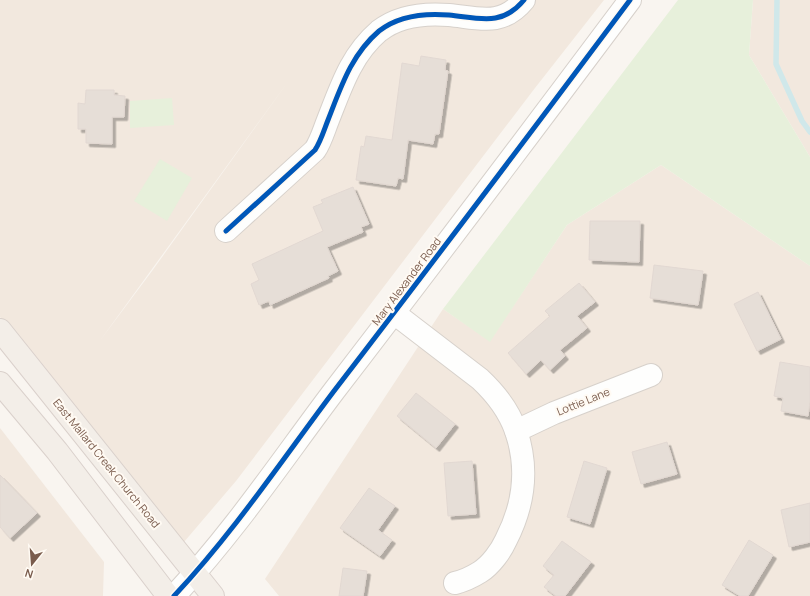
<svg xmlns="http://www.w3.org/2000/svg" width="810" height="596" viewBox="0 0 810 596" font-family="Manrope,sans-serif">
	<style>
		.residential { fill: #f2e8de; fill-rule: evenodd }
		.green { fill: #e7f0db }
		.lines { fill: none; stroke-linecap: round; stroke-linejoin: round }
		.stream { stroke: #d0e8ea; stroke-width: 5.5 }
		.building { fill: #e6ded7; stroke: #e2d8d2; filter: url(#shadow) }
		.minor-casing { stroke: #d7d1cb; stroke-width: 24 }
		.major-casing { stroke: #dad1cc; stroke-width: 24 }
		.minor { stroke: #fefefd; stroke-width: 22 }
		.major { stroke: #f3eee8; stroke-width: 22 }
		.cycleway-casing { stroke: #fffaf3; stroke-width: 8 }
		.cycleway { stroke: #0057b8; stroke-width: 5 }
		.labels { text-anchor: middle; dominant-baseline: central; stroke-width: 4; stroke-linejoin: round; paint-order: stroke }
		.street-label { font-size: 11px; fill: #7a5c4d; stroke: #fffaf3 }
	</style>
	<defs>
		<filter id="shadow"><feDropShadow dx="3.5" dy="3.5" stdDeviation="0" flood-color="#0004"/></filter>
	</defs>
	<rect width="100%" height="100%" fill="#f9f5f0"/>
	<!-- residential -->
	<g class="residential">
		<path d="M 0,0 L 604,0 L 535,88 L 236,481 L 184,542 L 60,394 L 0,317 ZM 290,79 L 152,271 L 99,342 Z"/>
		<path d="M 753,0 L 810,0 L 810,157 L 749,55 Z"/>
		<path d="M 661,165 L 810,266 L 810,596 L 279,596 L 265,579 L 443,309 L 490,341 L 567,225 Z"/>
		<path d="M 0,428 L 104,562 L 103,596 L 0,596 Z"/>
	</g>
	<!-- green -->
	<g class="green">
		<path d="M 678,0 L 753,0 L 749,55 L 810,157 L 810,266 L 661,165 L 567,225 L 490,342 L 443,309 Z"/>
		<path d="M 172,98 L 174,125 L 130,128 L 130,101 Z"/>
		<path d="M 160,159 L 192,178 L 167,221 L 134,201 Z"/>
	</g>
	<g class="lines">
		<!-- stream -->
		<path class="stream" d="M 777,0 L 776,64 L 802,121 L 810,132"/>
	</g>
	<!-- building -->
	<g class="building">
		<path d="M 421,56 L 446,60 L 445,70 L 448,71 L 439,134 L 435,134 L 433,144 L 408,140 L 403,179 L 398,178 L 396,186 L 356,180 L 361,146 L 364,147 L 366,136 L 392,140 L 402,63 L 419,66 Z"/>
		<path d="M 86,90 L 114,90 L 114,95 L 125,96 L 124,117 L 112,117 L 112,144 L 86,143 L 86,129 L 78,129 L 78,103 L 85,104 Z"/>
		<path d="M 353,187 L 369,224 L 361,227 L 363,232 L 327,247 L 338,271 L 328,276 L 329,278 L 270,305 L 269,301 L 259,305 L 251,284 L 259,280 L 252,264 L 323,231 L 313,207 L 323,203 L 321,200 Z"/>
		<path d="M 590,221 L 640,221 L 639,262 L 589,260 Z"/>
		<path d="M 654,265 L 703,271 L 698,305 L 650,298 Z"/>
		<path d="M 579,283 L 595,302 L 577,316 L 587,328 L 560,350 L 565,356 L 550,370 L 541,360 L 526,374 L 508,353 L 550,316 L 545,311 Z"/>
		<path d="M 758,292 L 781,339 L 757,351 L 734,304 Z"/>
		<path d="M 780,362 L 810,367 L 810,402 L 808,416 L 781,411 L 783,398 L 774,396 Z"/>
		<path d="M 416,393 L 455,424 L 436,448 L 397,416 Z"/>
		<path d="M 667,442 L 677,474 L 641,484 L 632,452 Z"/>
		<path d="M 472,461 L 476,514 L 448,516 L 444,463 Z"/>
		<path d="M 584,461 L 607,468 L 590,524 L 567,517 Z"/>
		<path d="M 0,475 L 37,513 L 10,538 L 0,527 Z"/>
		<path d="M 369,488 L 395,506 L 378,530 L 392,540 L 380,556 L 340,528 Z"/>
		<path d="M 810,503 L 810,542 L 789,547 L 781,510 Z"/>
		<path d="M 749,540 L 773,555 L 748,596 L 740,596 L 722,585 Z"/>
		<path d="M 562,541 L 591,562 L 565,596 L 556,596 L 544,587 L 554,575 L 543,566 Z"/>
		<path d="M 343,568 L 367,571 L 363,596 L 339,596 Z"/>
	</g>
	<g class="lines">
		<defs>
			<g id="minor">
				<path d="M 226,231 L 315,150 C 321,141 324,130 328,120 C 341,87 351,55 379,31 C 398,16 425,13 449,15 C 479,18 502,27 524,0"/>
				<path d="M 394,313 L 480,379 C 495,393 509,411 516,431 C 529,469 524,505 506,540 C 501,551 491,565 480,572 C 472,577 463,581 455,583"/>
				<path d="M 516,431 L 554,413 L 651,375"/>
				<path d="M 174,596 C 234,532 282,460 334,391 C 434,261 532,131 630,0"/>
			</g>
			<g id="major">
				<path d="M 0,330 L 213,596"/>
				<path d="M 0,383 L 57,451 L 168,596"/>
			</g>
		</defs>
		<!-- minor casing -->
		<use href="#minor" class="minor-casing"/>
		<!-- major casing -->
		<use href="#major" class="major-casing"/>
		<!-- minor -->
		<use href="#minor" class="minor"/>
		<!-- major -->
		<use href="#major" class="major"/>
		<defs>
			<g id="cycleway">
				<path d="M 226,231 L 315,150 C 321,141 324,130 328,120 C 341,87 351,55 379,31 C 398,16 425,13 449,15 C 479,18 502,27 524,0"/>
				<path d="M 174,596 C 234,532 282,460 334,391 C 434,261 532,131 630,0"/>
			</g>
		</defs>
		<!-- cycleway casing -->
		<use href="#cycleway" class="cycleway-casing"/>
		<!-- cycleway -->
		<use href="#cycleway" class="cycleway"/>
	</g>
	<g class="labels">
		<!-- street labels -->
		<g class="street-label">
			<text transform="translate(406 281) rotate(-53)">Mary Alexander Road</text>
			<text transform="translate(583 401) rotate(-22)">Lottie Lane</text>
			<text transform="translate(107 463) rotate(51)">East Mallard Creek Church Road</text>
		</g>
	</g>
	<!-- north arrow -->
	<g transform="translate(32 564) rotate(197)" stroke="#fffaf3" stroke-width="3" paint-order="stroke">
	<path d="M0-3L7 15L0 10L-7 15Z" fill="#7a5c4d"/>
	<text y="-6" font-size="11" font-weight="bold" text-anchor="middle" fill="#7a5c4d">N</text>
	</g>
</svg>
